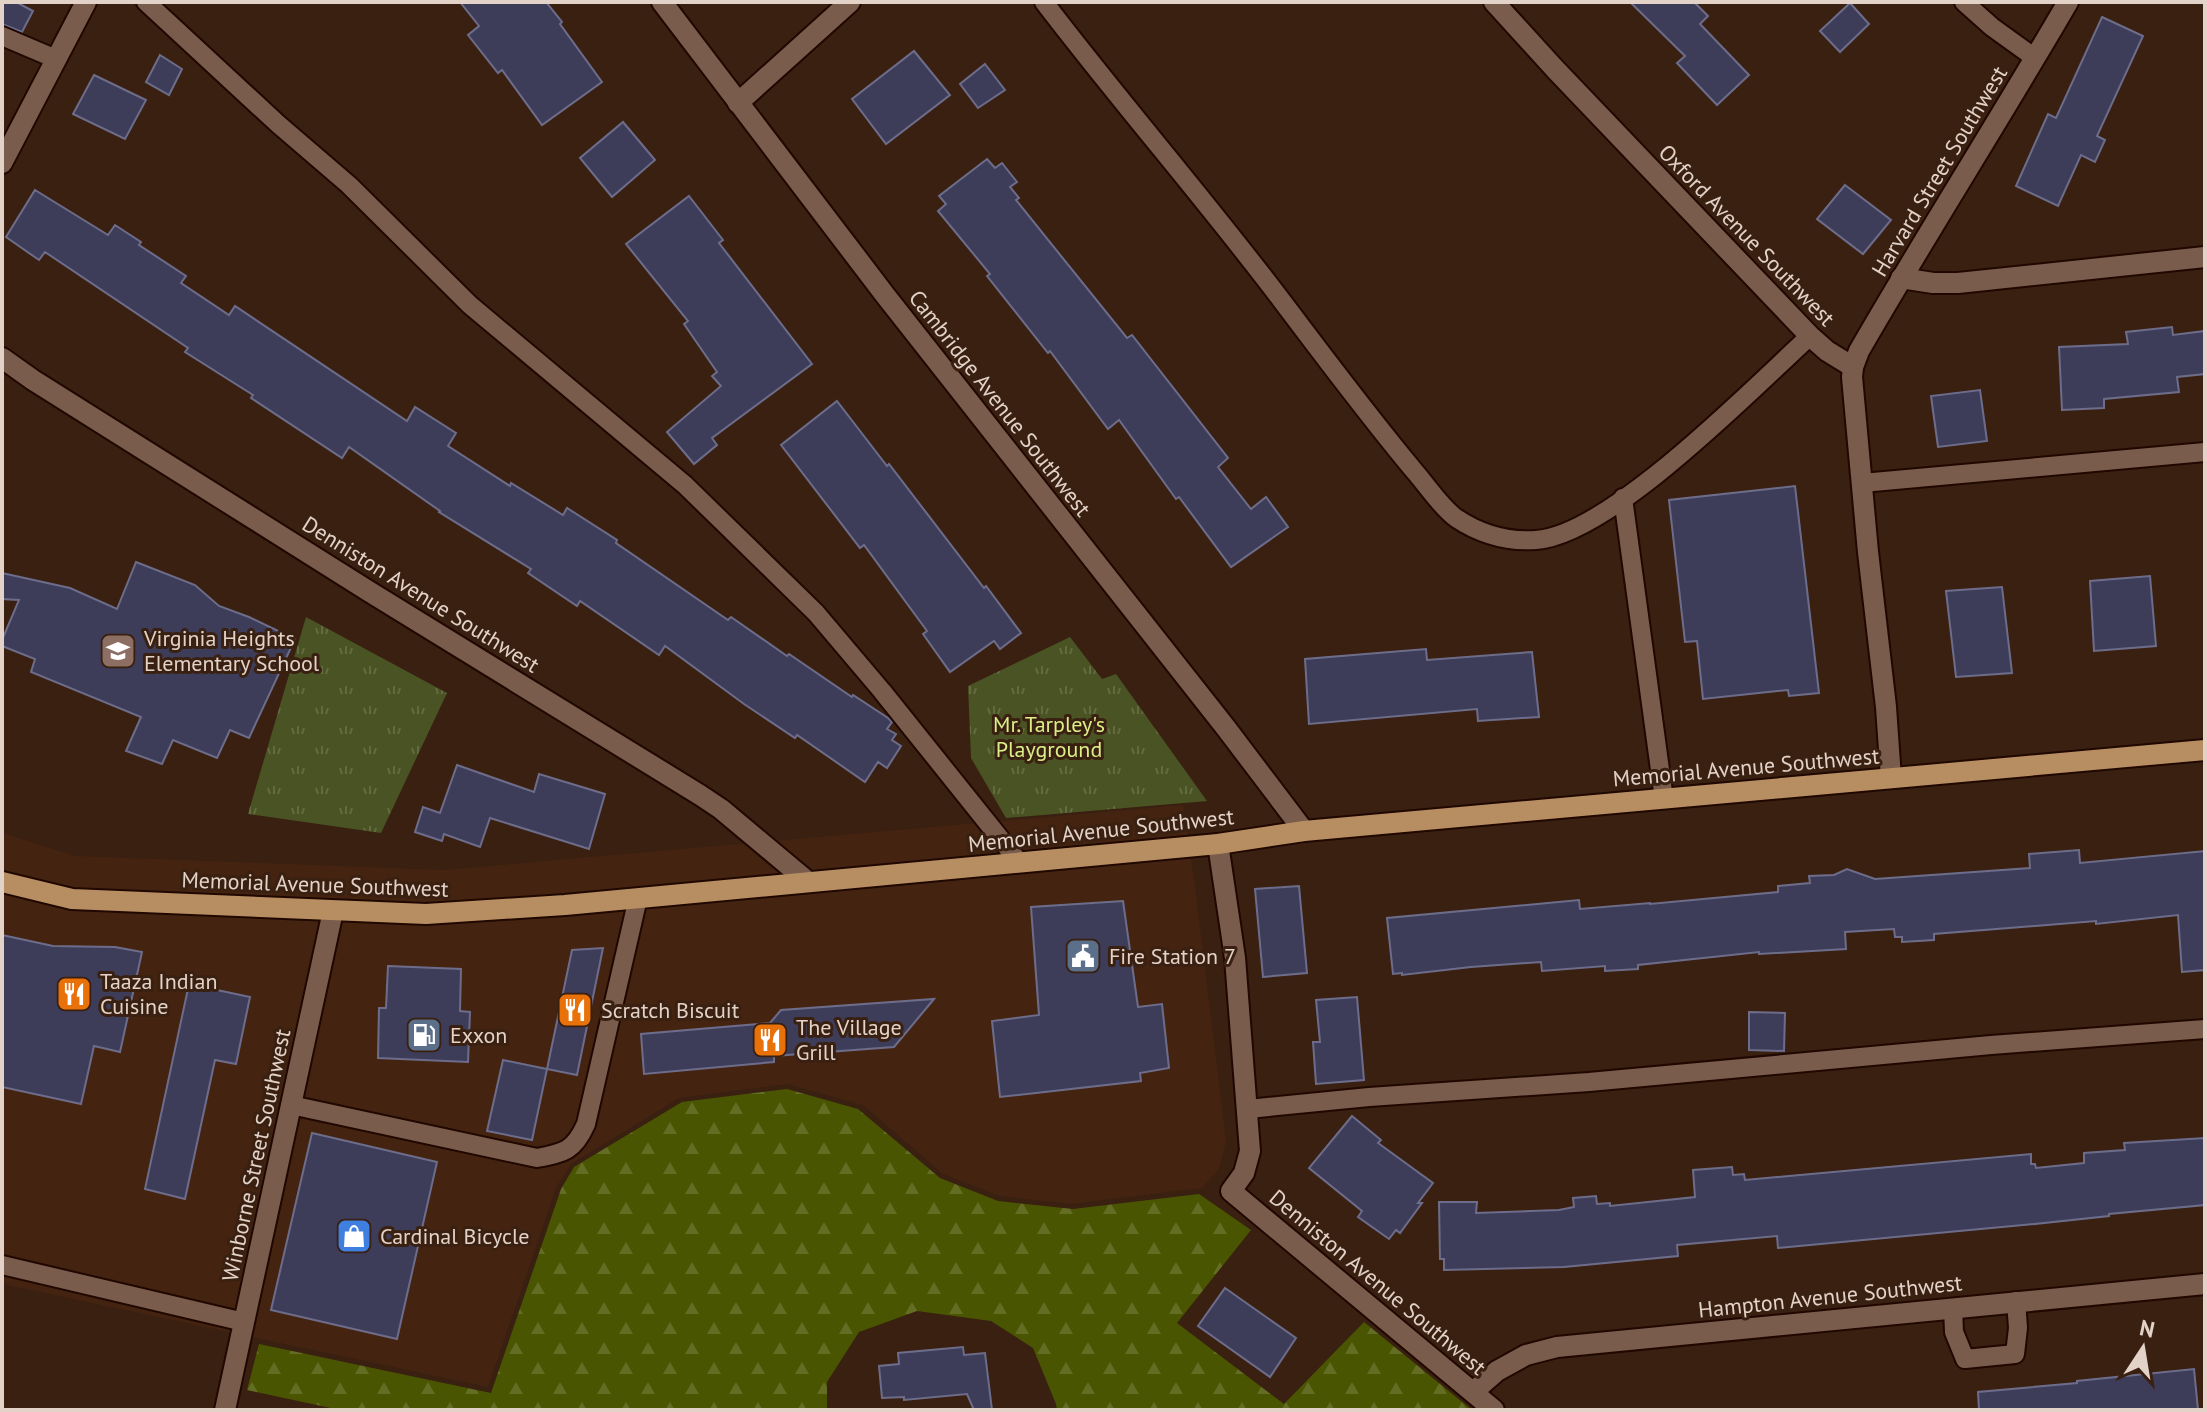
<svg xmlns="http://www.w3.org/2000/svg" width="2207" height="1412" viewBox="0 0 2207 1412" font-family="'PT Sans',sans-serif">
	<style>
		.built { fill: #442411 }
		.forest { fill: url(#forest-firs) }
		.park { fill: url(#park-tufts) }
		.building { fill: #3e3d59; stroke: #6d6d8b; stroke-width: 2 }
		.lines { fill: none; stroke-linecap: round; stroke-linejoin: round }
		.lane-casing { stroke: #200800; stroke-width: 22 }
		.street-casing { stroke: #200800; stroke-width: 24 }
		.primary-casing { stroke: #200800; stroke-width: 24 }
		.lane { stroke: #7a5c4c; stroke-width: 18 }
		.street { stroke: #7a5c4c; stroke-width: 20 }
		.primary { stroke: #b78e62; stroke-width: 20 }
		.labels { text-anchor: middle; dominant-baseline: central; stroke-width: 6; stroke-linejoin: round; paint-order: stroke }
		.street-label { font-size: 22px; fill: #e3d2c8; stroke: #392011 }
		.poi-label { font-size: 22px; fill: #e3d2c8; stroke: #392011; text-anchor: start }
		.park-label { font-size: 22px; fill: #daef88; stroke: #392011 }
	</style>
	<defs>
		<pattern id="forest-firs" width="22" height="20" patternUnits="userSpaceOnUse" patternTransform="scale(2)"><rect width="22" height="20" fill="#495500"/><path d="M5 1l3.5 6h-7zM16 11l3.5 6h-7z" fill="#636d24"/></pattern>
		<pattern id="park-tufts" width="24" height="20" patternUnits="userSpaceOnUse" patternTransform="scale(2)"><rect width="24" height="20" fill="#4a5323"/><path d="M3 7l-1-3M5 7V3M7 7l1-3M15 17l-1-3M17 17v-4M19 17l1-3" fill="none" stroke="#646b41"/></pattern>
	</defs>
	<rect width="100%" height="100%" fill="#392011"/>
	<!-- built -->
	<path class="built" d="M 1183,805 L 1194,879 L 1226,1141 L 1219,1169 L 1202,1188 L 1071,1204 L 1000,1196 L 943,1174 L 863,1105 L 787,1084 L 679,1098 L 571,1164 L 556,1188 L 488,1387 L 2,1284 L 2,833 L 75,856 L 444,870 Z"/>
	<!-- forest -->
	<path class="forest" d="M 787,1089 L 858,1109 L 940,1178 L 998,1201 L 1073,1209 L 1199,1194 L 1251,1230 L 1177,1323 L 1284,1404 L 1364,1322 L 1472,1410 L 1057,1410 L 1056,1404 L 1033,1348 L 991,1321 L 917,1311 L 859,1332 L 827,1382 L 827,1410 L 340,1410 L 247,1390 L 259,1344 L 491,1393 L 561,1189 L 574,1167 L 682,1102 Z"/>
	<!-- park -->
	<g class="park">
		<path d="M 306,617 L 447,693 L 381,833 L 248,814 Z"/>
		<path d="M 1070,637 L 1102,679 L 1116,674 L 1207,801 L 1006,818 L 971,758 L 968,686 Z"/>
	</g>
	<!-- building -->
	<g class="building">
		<path d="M 2,2 L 16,2 L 33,11 L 22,32 L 2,24 Z"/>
		<path d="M 460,2 L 546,2 L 562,22 L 560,24 L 602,82 L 542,125 L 502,70 L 498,73 L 468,35 L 479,26 Z"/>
		<path d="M 1630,2 L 1694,2 L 1708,16 L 1700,24 L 1749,75 L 1717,105 L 1677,63 L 1685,56 Z"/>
		<path d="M 1850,3 L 1869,24 L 1840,52 L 1820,31 Z"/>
		<path d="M 2102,17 L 2143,36 L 2097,136 L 2105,140 L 2095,162 L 2081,155 L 2058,206 L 2016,186 L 2048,114 L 2056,118 Z"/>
		<path d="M 914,51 L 950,95 L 886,144 L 852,99 Z"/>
		<path d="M 160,55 L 182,69 L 169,95 L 146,82 Z"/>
		<path d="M 985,64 L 1005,90 L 978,108 L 960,84 Z"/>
		<path d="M 94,75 L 146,100 L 125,139 L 73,114 Z"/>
		<path d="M 623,122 L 655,160 L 612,197 L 580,158 Z"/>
		<path d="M 987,159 L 995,168 L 1002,163 L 1017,182 L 1010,187 L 1019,198 L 1016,200 L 1127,338 L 1132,335 L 1228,458 L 1218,467 L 1251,509 L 1266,497 L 1288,527 L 1231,567 L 1179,497 L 1176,499 L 1119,420 L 1108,429 L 1050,351 L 1048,353 L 987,276 L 990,274 L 938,211 L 946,204 L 939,196 Z"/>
		<path d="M 1845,185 L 1891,220 L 1863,254 L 1817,219 Z"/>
		<path d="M 35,190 L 108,235 L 115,225 L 141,242 L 139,245 L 186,276 L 181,283 L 229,315 L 235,306 L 407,421 L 415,407 L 456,433 L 448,446 L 510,486 L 511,483 L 563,515 L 567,508 L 617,540 L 616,543 L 728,620 L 731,617 L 787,656 L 789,654 L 852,697 L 853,695 L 888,718 L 892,722 L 887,729 L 896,734 L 892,740 L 901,746 L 887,768 L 878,762 L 865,782 L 797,735 L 795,738 L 744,704 L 665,646 L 659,655 L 580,601 L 577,606 L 528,573 L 531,569 L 439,512 L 440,511 L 349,447 L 342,458 L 251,398 L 253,395 L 185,352 L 188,348 L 45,252 L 39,260 L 6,237 Z"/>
		<path d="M 689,196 L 723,240 L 719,243 L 812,364 L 712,438 L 717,445 L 694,464 L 667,432 L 721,386 L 712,376 L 717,372 L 684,324 L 688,321 L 626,244 Z"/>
		<path d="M 2172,327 L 2173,335 L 2205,331 L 2205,374 L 2177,377 L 2179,392 L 2104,399 L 2104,408 L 2062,410 L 2059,347 L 2128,344 L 2126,332 Z"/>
		<path d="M 1980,390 L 1987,441 L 1938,447 L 1931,396 Z"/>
		<path d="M 837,401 L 887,466 L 889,464 L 984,588 L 986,586 L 1021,633 L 1000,649 L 994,641 L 950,672 L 923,634 L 927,631 L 864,545 L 860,548 L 781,445 Z"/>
		<path d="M 1795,486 L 1819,693 L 1789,696 L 1788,690 L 1703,699 L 1697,641 L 1685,642 L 1669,500 Z"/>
		<path d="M 136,562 L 195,585 L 219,606 L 249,617 L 295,639 L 249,738 L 230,730 L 217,758 L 173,740 L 162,764 L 126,751 L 141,717 L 31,672 L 35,659 L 2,646 L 2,640 L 19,600 L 2,599 L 2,573 L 70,588 L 117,609 Z"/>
		<path d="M 2150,576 L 2156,646 L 2094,651 L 2090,581 Z"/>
		<path d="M 2002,587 L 2012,673 L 1956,677 L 1946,591 Z"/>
		<path d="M 1426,649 L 1427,660 L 1532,652 L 1539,717 L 1478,721 L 1477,709 L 1309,724 L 1305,659 Z"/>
		<path d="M 457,765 L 534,792 L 539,774 L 605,794 L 589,849 L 490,818 L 480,847 L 444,834 L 442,841 L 415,832 L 423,807 L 440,813 Z"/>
		<path d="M 2079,850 L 2080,863 L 2205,851 L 2205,970 L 2182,972 L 2178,915 L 2096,924 L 2096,921 L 1934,934 L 1934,940 L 1902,942 L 1902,937 L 1895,937 L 1894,929 L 1845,932 L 1846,949 L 1759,954 L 1759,952 L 1638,965 L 1638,969 L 1605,971 L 1605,966 L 1542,971 L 1541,962 L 1471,967 L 1402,975 L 1402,973 L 1393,974 L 1387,918 L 1579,900 L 1580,909 L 1650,903 L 1650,904 L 1778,892 L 1778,886 L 1810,883 L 1809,876 L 1834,875 L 1847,869 L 1875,879 L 2030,868 L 2029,854 Z"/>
		<path d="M 1299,886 L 1307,973 L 1263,977 L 1255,889 Z"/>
		<path d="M 1123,901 L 1138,1007 L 1162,1004 L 1169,1068 L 1140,1073 L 1141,1081 L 1000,1097 L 992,1021 L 1039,1015 L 1031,907 Z"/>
		<path d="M 2,935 L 53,946 L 115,947 L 142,952 L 120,1052 L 94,1046 L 81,1104 L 2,1087 Z"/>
		<path d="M 603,948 L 577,1075 L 547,1069 L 572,950 Z"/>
		<path d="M 388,966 L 461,969 L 460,1011 L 470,1012 L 468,1062 L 378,1058 L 379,1008 L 386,1008 Z"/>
		<path d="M 189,984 L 250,997 L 236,1064 L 215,1060 L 185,1199 L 145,1189 Z"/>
		<path d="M 1357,997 L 1364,1080 L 1316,1084 L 1313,1042 L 1320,1042 L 1316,1000 Z"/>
		<path d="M 934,999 L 894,1047 L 774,1056 L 774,1062 L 644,1074 L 641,1034 L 770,1023 L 781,1010 Z"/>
		<path d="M 1749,1012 L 1785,1013 L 1784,1051 L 1749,1050 Z"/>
		<path d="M 503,1060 L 547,1069 L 532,1140 L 487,1131 Z"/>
		<path d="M 1352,1116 L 1381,1140 L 1378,1143 L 1433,1183 L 1418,1203 L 1422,1203 L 1400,1233 L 1396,1230 L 1389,1239 L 1358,1217 L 1362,1211 L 1309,1168 Z"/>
		<path d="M 312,1133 L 437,1162 L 397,1339 L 271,1310 Z"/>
		<path d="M 2205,1138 L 2205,1205 L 2109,1214 L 2109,1216 L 2035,1224 L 1778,1248 L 1777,1236 L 1677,1245 L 1678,1256 L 1564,1267 L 1444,1270 L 1444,1259 L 1440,1259 L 1439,1202 L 1477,1202 L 1476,1213 L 1559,1210 L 1574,1207 L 1573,1198 L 1596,1196 L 1597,1204 L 1610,1203 L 1610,1206 L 1695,1197 L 1693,1170 L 1732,1167 L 1733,1175 L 1744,1174 L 1745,1180 L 2031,1154 L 2031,1164 L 2035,1164 L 2036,1168 L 2084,1163 L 2084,1153 L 2125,1150 L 2124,1143 Z"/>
		<path d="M 1225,1288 L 1296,1338 L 1270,1377 L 1198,1326 Z"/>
		<path d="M 963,1347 L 964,1355 L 985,1353 L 992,1410 L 974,1410 L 967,1394 L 904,1400 L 904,1397 L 882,1398 L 879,1366 L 899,1364 L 898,1353 Z"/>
		<path d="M 2194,1369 L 2198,1410 L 1979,1410 L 1978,1392 L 2077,1383 L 2077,1381 Z"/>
	</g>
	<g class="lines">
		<defs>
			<g id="lane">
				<path d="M 146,2 L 278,124 L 349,185 L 470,305 L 685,485 L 816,613 L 882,691 L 1019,862"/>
				<path d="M 1044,2 C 1121,103 1205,199 1282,301 C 1326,359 1369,417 1416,473 C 1428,487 1441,507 1456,518 C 1480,534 1508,542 1536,540 C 1610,535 1753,388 1810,336"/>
				<path d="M 1964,2 L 1992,27 L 2035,58"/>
				<path d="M 2,36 L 56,59"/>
				<path d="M 1862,483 L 2205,452"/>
				<path d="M 1623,498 L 1664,799"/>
				<path d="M 291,1105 L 537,1158 C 564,1153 574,1151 586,1124 L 638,898"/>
				<path d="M 1248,1109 L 1369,1097 L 1589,1082 L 1991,1045 L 2205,1029"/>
				<path d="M 2,1265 L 244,1322"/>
				<path d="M 1953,1308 L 1954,1332 L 1965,1359 L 2015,1354 L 2018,1328 L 2016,1301"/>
			</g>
			<g id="street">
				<path d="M 662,2 L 885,295 L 1226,728 L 1304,831"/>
				<path d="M 1494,2 L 1555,69 L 1810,336 L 1827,351 L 1853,367"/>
				<path d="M 738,103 L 850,2"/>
				<path d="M 2,163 L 86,2"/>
				<path d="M 1901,278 L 1933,283 L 1958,283 L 2205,257"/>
				<path d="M 2,358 L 33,380 L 370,592 L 700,795 L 721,809 L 807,881"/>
				<path d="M 1891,778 L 1886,707 L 1868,552 L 1852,377 L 1853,367 L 1859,351 C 1927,233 2000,119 2068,2"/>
				<path d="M 1218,844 L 1235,958 L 1250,1151 L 1244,1173 L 1231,1191 L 1494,1410"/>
				<path d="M 1473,1392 L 1497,1371 L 1526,1355 L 1557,1347 L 2205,1284"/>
				<path d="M 225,1410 L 333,911"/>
			</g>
			<path id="primary" d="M 2,882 L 72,899 L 426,914 L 565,905 L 1218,844 L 1304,831 L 2205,750"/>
		</defs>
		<!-- lane casing -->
		<use href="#lane" class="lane-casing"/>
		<!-- street casing -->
		<use href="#street" class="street-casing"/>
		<!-- primary casing -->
		<use href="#primary" class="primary-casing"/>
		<!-- lane -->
		<use href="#lane" class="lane"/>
		<!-- street -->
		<use href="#street" class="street"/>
		<!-- primary -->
		<use href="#primary" class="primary"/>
	</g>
	<!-- icons -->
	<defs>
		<symbol id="school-square" viewBox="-11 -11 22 22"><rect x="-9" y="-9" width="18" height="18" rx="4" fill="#8d6e63" stroke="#392011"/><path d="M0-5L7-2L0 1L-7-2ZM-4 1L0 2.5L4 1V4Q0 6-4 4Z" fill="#fff"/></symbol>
		<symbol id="civic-square" viewBox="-11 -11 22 22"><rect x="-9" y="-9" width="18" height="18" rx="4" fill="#5c6f8a" stroke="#392011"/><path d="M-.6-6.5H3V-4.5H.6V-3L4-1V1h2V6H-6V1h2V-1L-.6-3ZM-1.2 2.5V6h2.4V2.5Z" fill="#fff"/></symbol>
		<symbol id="restaurant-square" viewBox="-11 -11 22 22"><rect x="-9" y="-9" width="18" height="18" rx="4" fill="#e8710a" stroke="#392011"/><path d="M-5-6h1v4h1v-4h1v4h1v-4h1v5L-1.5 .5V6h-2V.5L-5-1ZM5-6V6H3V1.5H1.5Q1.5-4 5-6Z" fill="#fff"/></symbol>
		<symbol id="fuel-square" viewBox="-11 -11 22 22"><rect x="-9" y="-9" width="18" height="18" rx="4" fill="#5c6f8a" stroke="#392011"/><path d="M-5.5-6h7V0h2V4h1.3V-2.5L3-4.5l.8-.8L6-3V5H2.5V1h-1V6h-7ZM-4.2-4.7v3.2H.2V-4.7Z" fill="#fff"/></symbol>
		<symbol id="shop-square" viewBox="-11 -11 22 22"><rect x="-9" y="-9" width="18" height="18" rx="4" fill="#3f7fe0" stroke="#392011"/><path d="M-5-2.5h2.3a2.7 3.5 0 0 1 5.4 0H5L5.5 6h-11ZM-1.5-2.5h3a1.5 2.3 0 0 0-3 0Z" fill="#fff"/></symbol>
	</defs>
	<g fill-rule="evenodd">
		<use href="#school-square" x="98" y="631" width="40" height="40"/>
		<use href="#civic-square" x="1063" y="936" width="40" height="40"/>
		<use href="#restaurant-square" x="54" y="974" width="40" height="40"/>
		<use href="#restaurant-square" x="555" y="990" width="40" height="40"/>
		<use href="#fuel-square" x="404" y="1015" width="40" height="40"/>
		<use href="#restaurant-square" x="750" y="1020" width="40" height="40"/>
		<use href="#shop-square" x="334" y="1216" width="40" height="40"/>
	</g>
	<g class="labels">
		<!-- street labels -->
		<g class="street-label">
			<text transform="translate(1939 171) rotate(-59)">Harvard Street Southwest</text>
			<text transform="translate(1747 235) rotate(46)">Oxford Avenue Southwest</text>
			<text transform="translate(1000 403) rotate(52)">Cambridge Avenue Southwest</text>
			<text transform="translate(421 594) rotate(32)">Denniston Avenue Southwest</text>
			<text transform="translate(1746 767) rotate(-5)">Memorial Avenue Southwest</text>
			<text transform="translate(1101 830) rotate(-6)">Memorial Avenue Southwest</text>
			<text transform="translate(315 884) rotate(2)">Memorial Avenue Southwest</text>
			<text transform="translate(256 1155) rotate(-78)">Winborne Street Southwest</text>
			<text transform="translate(1378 1282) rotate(40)">Denniston Avenue Southwest</text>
			<text transform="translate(1830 1296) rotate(-6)">Hampton Avenue Southwest</text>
		</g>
		<!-- poi labels -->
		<g class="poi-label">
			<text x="144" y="638">Virginia Heights<tspan x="144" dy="25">Elementary School</tspan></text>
			<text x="1109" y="956">Fire Station 7</text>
			<text x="100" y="981">Taaza Indian<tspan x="100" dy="25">Cuisine</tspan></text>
			<text x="601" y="1010">Scratch Biscuit</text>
			<text x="796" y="1027">The Village<tspan x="796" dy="25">Grill</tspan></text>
			<text x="450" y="1035">Exxon</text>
			<text x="380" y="1236">Cardinal Bicycle</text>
		</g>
		<!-- park labels -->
		<g class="park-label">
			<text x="1049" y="724">Mr. Tarpley's<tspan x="1049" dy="25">Playground</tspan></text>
		</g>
	</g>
	<!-- border -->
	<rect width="2207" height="1412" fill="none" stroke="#e3d2c8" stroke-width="8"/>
	<!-- north arrow -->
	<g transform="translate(2143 1348) rotate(12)" stroke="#392011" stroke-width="6" paint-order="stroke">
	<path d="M0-6L14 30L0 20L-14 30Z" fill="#e3d2c8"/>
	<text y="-12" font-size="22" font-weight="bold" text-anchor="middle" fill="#e3d2c8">N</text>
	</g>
</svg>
